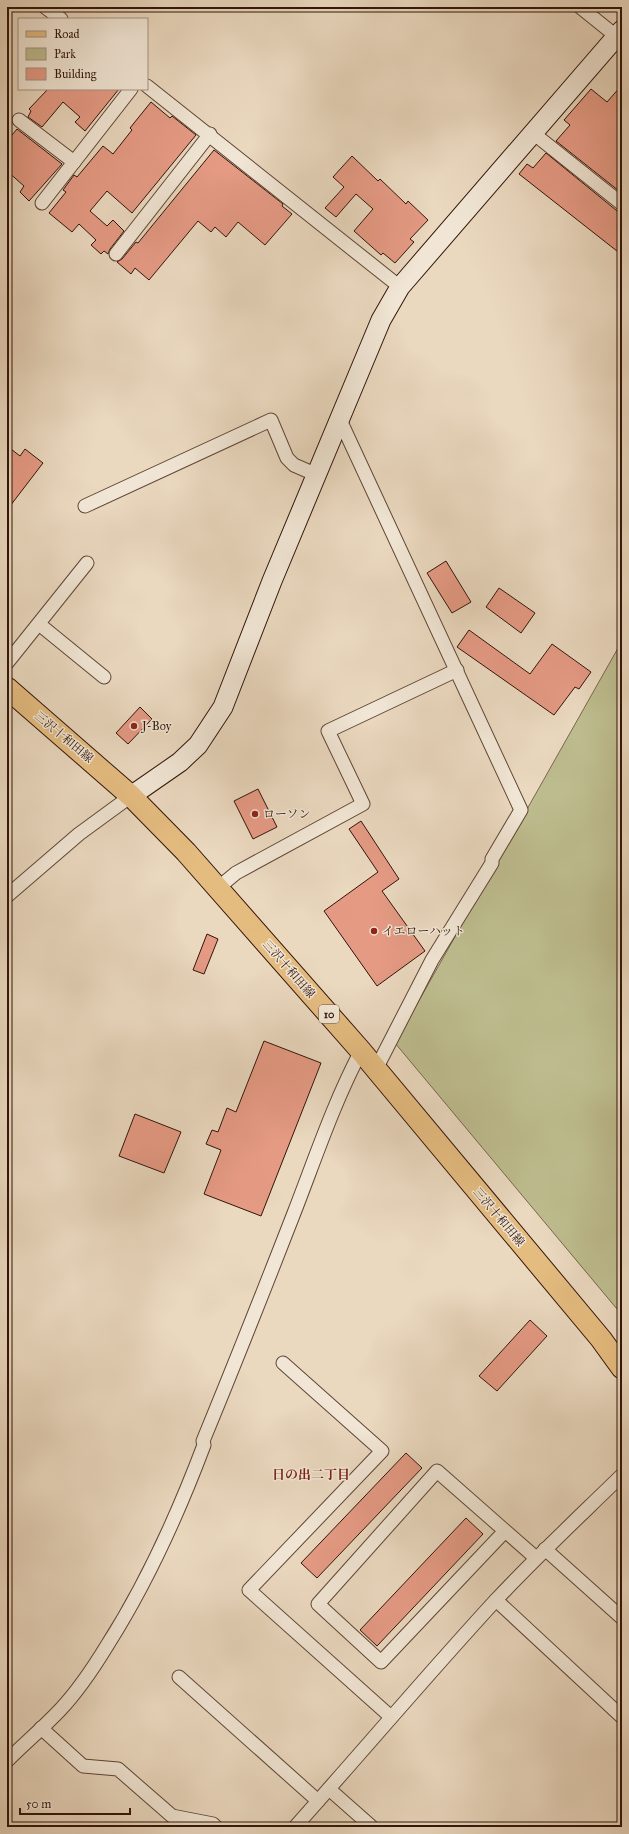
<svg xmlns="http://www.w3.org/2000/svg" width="629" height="1834" viewBox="0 0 629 1834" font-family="'IM FELL Great Primer','Noto Serif JP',serif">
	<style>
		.green { fill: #bdbc8e; stroke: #77684c }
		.building { fill: #e59a84; stroke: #311409 }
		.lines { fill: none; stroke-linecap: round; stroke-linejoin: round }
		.street-casing { stroke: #5f4536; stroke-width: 15 }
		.secondary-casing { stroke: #311409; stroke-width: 21 }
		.primary-casing { stroke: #311409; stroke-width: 23 }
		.street { stroke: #f1e6d5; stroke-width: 13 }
		.secondary { stroke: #f1e6d5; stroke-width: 19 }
		.primary { stroke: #e5bc80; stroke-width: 21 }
		.poi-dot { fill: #8f2418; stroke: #f1e6d5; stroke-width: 1.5 }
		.labels { text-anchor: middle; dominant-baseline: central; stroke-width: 3; stroke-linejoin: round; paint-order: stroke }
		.shield { fill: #f1e6d5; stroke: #6b5346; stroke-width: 1 }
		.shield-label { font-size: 11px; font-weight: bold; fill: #311409 }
		.poi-label { font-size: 12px; fill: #311409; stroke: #f1e6d5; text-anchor: start }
		.street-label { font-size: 12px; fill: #311409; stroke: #f1e6d5 }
		.neighbourhood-label { font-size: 13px; font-weight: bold; fill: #7a1f14; stroke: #f1e6d5 }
	</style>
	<rect width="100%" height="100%" fill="#ead8bf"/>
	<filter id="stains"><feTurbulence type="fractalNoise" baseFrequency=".005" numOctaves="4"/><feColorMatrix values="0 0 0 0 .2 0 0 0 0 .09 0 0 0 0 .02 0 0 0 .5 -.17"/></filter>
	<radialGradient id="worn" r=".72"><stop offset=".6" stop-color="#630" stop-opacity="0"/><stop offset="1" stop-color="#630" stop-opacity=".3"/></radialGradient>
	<!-- green -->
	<path class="green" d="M 622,641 L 622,1315 L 395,1043 Z"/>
	<!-- building -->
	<g class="building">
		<path d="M 622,85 L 622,106 L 617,112 L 622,117 L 622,187 L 619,191 L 556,141 L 570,125 L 564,120 L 591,89 L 607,102 Z"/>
		<path d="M 48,89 L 119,89 L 85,131 L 75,122 L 80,117 L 63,102 L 42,127 L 28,117 L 31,111 L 29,109 Z"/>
		<path d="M 151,102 L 170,118 L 172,116 L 196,135 L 132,213 L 107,191 L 90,211 L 107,226 L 113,220 L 124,231 L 110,249 L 108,254 L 104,251 L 101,254 L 91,245 L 96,240 L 79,224 L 72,232 L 49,213 L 66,192 L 63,190 L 74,175 L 77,177 L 103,146 L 113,154 L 132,130 L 130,128 Z"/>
		<path d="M 17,129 L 62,164 L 29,201 L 20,192 L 24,186 L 7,171 L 7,141 Z"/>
		<path d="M 214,150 L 283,204 L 282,206 L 292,214 L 265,245 L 238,222 L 226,237 L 215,227 L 211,232 L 198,221 L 149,280 L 135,268 L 131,274 L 117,262 L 122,259 L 136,242 L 138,243 Z"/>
		<path d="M 546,153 L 622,215 L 622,255 L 519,174 L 527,164 L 533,168 Z"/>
		<path d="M 352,156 L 378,181 L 380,179 L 406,204 L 408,201 L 428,220 L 410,239 L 414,242 L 395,263 L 383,253 L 381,255 L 354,231 L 373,209 L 356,194 L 336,217 L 325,208 L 344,187 L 333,177 Z"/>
		<path d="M 7,446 L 20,456 L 25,449 L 43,463 L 7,510 Z"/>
		<path d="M 446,561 L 471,602 L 452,613 L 427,573 Z"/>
		<path d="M 499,588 L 535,613 L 521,633 L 486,607 Z"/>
		<path d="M 469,630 L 530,674 L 552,644 L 591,672 L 579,689 L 575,687 L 554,715 L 457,647 Z"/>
		<path d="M 140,707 L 152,719 L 128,744 L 116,733 Z"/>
		<path d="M 258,789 L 277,827 L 253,839 L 234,801 Z"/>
		<path d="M 361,821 L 399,879 L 382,891 L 425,951 L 377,986 L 324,911 L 378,872 L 349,829 Z"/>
		<path d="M 207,934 L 218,939 L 204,974 L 193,970 Z"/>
		<path d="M 264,1041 L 321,1063 L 261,1216 L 204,1194 L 221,1150 L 206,1144 L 212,1130 L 218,1132 L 227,1108 L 236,1112 Z"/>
		<path d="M 135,1114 L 181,1132 L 164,1173 L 119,1156 Z"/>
		<path d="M 530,1320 L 547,1336 L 497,1391 L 479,1376 Z"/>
		<path d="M 406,1453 L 422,1468 L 317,1578 L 301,1563 Z"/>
		<path d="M 466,1518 L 483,1534 L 377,1646 L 360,1630 Z"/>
	</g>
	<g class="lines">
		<defs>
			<g id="street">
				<path d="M 45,7 L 61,19"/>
				<path d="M 580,7 L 616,36"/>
				<path d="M 147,86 L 400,287"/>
				<path d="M 19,120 L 74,162"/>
				<path d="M 533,133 L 622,204"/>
				<path d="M 42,203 L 131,89"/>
				<path d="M 116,254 L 210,134"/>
				<path d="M 340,420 L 521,810 L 492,859 L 492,863 L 432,960 L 376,1069"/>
				<path d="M 85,506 L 271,420 L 287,458 L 294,465 L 317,475"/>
				<path d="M 39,624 L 104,677"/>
				<path d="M 7,663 L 87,563"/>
				<path d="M 218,888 L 236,873 L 363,804 L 328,731 L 457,670"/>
				<path d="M 7,896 L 79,834 L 131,796"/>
				<path d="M 283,1363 L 382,1451 L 249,1590 L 391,1717"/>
				<path d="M 505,1531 L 381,1662 L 318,1604 L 437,1471 L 536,1558"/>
				<path d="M 545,1549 L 622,1618"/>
				<path d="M 496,1600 L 622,1717"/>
				<path d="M 179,1677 L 318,1801"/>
				<path d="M 41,1728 L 83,1766 L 118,1769 L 172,1816 L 213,1824 L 216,1827"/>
				<path d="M 7,1761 C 24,1744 43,1728 60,1710 C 78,1691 94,1667 108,1644 C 148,1581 178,1514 204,1445 L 203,1441 C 234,1366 264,1290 294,1213 C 315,1159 334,1102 361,1051"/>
				<path d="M 329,1789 L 372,1827"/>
				<path d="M 295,1827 C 362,1752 427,1675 495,1601 C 536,1557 579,1517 622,1475"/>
			</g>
			<path id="secondary" d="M 131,796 L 180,762 L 198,745 L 223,707 L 272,581 L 381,320 L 400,287 L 622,30"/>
			<path id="primary" d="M 7,688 L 131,796 L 186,852 L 361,1051 L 601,1339 L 622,1368"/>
		</defs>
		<!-- street casing -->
		<use href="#street" class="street-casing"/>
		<!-- secondary casing -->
		<use href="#secondary" class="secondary-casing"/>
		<!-- primary casing -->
		<use href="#primary" class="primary-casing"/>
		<!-- street -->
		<use href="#street" class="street"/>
		<!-- secondary -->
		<use href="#secondary" class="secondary"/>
		<!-- primary -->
		<use href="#primary" class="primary"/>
	</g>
	<!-- markers -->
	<g class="poi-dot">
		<circle cx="134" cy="726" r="4"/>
		<circle cx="255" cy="814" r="4"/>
		<circle cx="374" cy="931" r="4"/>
	</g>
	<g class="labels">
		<!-- shield labels -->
		<rect class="shield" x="319" y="1005" width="20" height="18" rx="3"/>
		<g class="shield-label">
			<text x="329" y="1014">10</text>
		</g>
		<!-- poi labels -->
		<g class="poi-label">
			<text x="142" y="726">J-Boy</text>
			<text x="263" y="814">ローソン</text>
			<text x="382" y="931">イエローハット</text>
		</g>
		<!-- street labels -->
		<g class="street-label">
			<text transform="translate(64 737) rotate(40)">三沢十和田線</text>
			<text transform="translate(289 969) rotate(49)">三沢十和田線</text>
			<text transform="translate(499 1217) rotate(50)">三沢十和田線</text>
		</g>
		<!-- neighbourhood labels -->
		<g class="neighbourhood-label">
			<text x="311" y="1475">日の出二丁目</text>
		</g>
	</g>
	<!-- margin -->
	<rect width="629" height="1834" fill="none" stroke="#ead8bf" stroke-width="24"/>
	<rect x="8" y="8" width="613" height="1818" fill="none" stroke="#311409" stroke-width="2"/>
	<rect x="12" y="12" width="605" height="1810" fill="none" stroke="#311409"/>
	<!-- legend -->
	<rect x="18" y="18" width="130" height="72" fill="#f1e6d5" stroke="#a49283"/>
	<rect x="26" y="31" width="20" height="6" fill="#e5bc80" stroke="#a49283"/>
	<text x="54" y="38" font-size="12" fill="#311409">Road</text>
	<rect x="26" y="48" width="20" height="12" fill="#bdbc8e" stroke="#a49283"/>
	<text x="54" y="58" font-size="12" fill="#311409">Park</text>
	<rect x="26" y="68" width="20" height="12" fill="#e59a84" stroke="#a49283"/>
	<text x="54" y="78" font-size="12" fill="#311409">Building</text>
	<!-- scale -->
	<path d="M20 1808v6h110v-6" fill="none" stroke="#311409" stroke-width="2"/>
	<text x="26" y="1808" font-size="12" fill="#311409" stroke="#f1e6d5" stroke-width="3" paint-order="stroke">50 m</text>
	<rect width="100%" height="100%" filter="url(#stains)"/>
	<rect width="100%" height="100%" fill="url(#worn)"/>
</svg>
